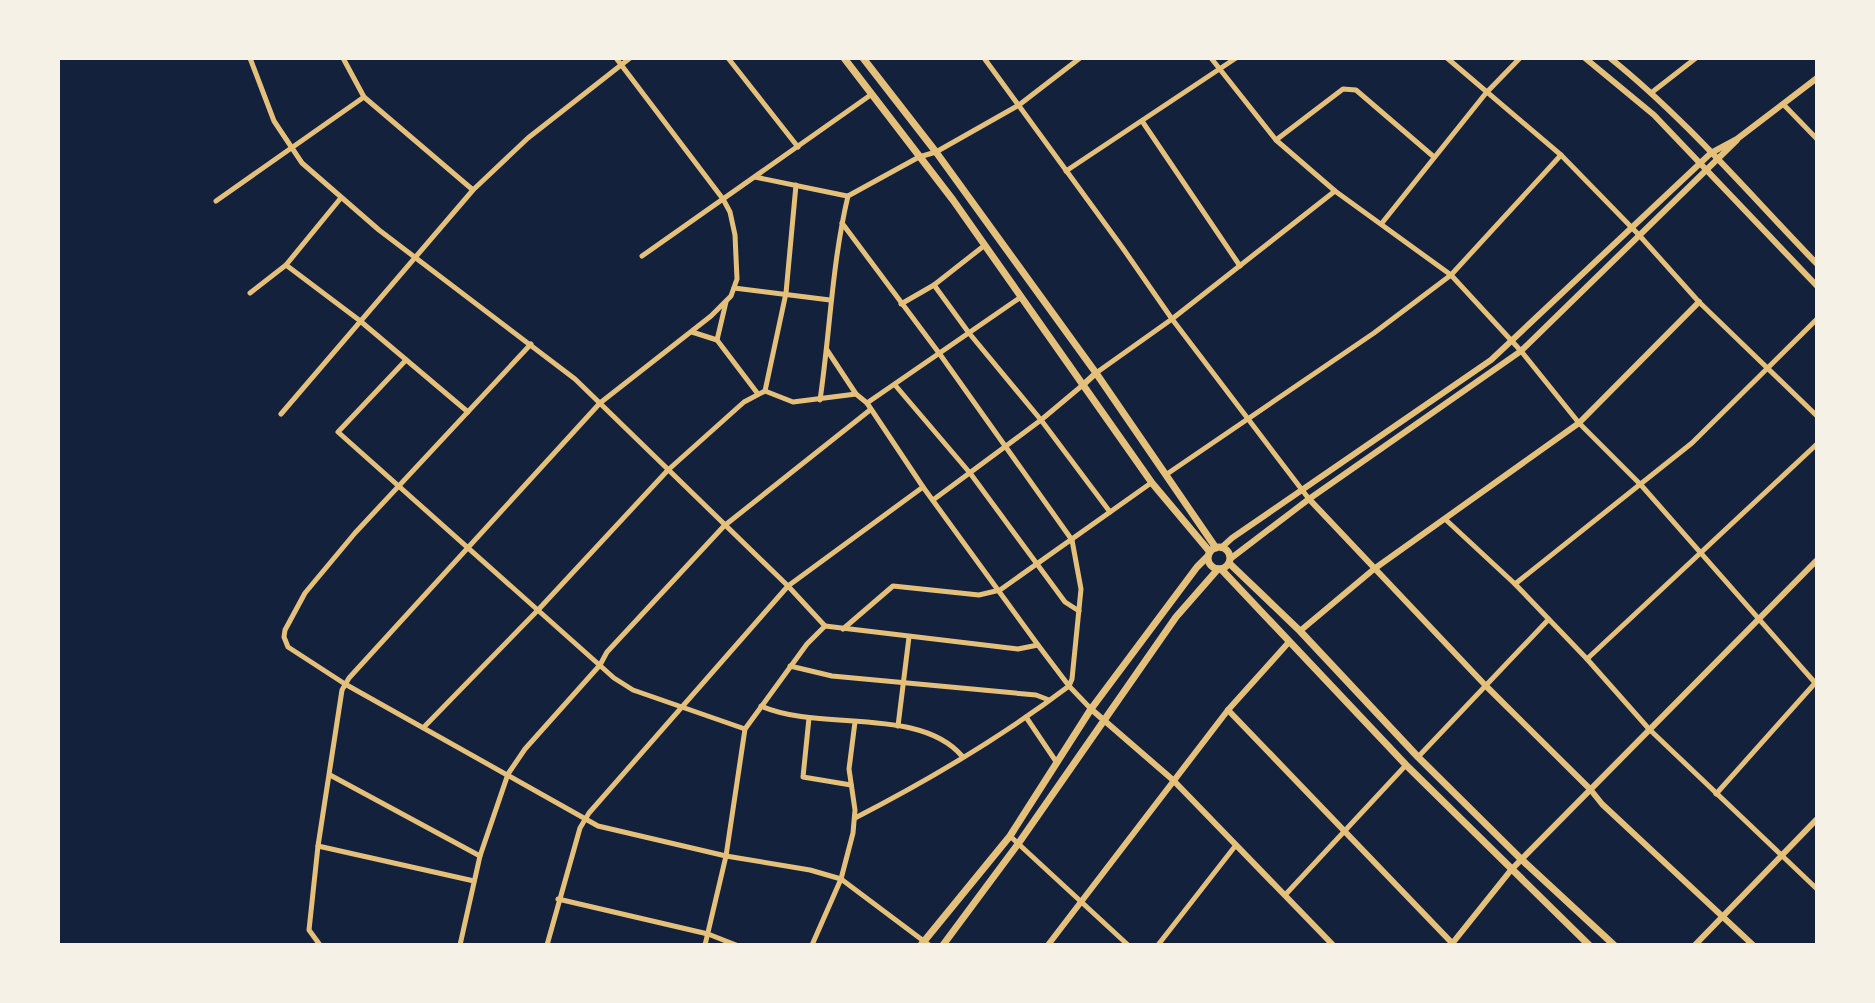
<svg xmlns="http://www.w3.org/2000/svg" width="1875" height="1003" viewBox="0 0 1875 1003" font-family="Signika,sans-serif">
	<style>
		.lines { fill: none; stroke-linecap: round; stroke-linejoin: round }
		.minor { stroke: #e5c07b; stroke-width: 5 }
		.tertiary { stroke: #e5c07b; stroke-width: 6 }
		.primary { stroke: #e5c07b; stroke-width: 7 }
	</style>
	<rect width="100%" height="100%" fill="#14213d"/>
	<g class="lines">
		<!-- minor -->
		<g class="minor">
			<path d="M 250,58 L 274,121 L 302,163 L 379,230 L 575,379 L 788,586 L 825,626"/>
			<path d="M 343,58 L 364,97 L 473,190"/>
			<path d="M 728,58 L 798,147"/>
			<path d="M 984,58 L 1122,247 L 1172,319 L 1309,499"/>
			<path d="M 1211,58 L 1276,140 L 1335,191 L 1451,275 L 1521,351 L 1579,423 L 1641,485 L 1817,685"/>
			<path d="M 1447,58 L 1561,155 L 1639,235 L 1699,302 L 1817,416"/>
			<path d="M 1651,93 L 1696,58"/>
			<path d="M 1783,104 L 1817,139"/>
			<path d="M 1142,121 L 1240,266"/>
			<path d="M 1276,140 L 1343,89 L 1356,90 L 1434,157"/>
			<path d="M 1066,171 L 1236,58"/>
			<path d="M 755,177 L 847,196"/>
			<path d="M 216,201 L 364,97"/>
			<path d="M 842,223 L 939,353 L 1072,540 L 1081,589 L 1072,679 L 1069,686 C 1003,736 929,780 855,818"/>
			<path d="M 1382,223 L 1486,93 L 1520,58"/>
			<path d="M 642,256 L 872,94"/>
			<path d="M 286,265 L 359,320 L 468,412"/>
			<path d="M 934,285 L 969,333 L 1041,420 L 1110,512"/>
			<path d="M 734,288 L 830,300"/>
			<path d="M 250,293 L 286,265 L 340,199"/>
			<path d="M 901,304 L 934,285 L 985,245"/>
			<path d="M 692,332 L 717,340 L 726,302"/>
			<path d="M 717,340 L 758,394"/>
			<path d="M 531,344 L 355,533 L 305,593 L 285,630 L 284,637 L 288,647 L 345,684 L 598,826 L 726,856 L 810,870 L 841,879 L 929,945"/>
			<path d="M 827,350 L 856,394 L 867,403 L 923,487 L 1038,645 L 1069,686 L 1091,709"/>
			<path d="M 406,360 L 338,432 L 614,678 L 633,690 L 745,729"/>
			<path d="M 1096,373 L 1172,319 L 1335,191"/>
			<path d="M 895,385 L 970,473 L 1065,602 L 1079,611"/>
			<path d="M 765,391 L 786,293 L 796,185"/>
			<path d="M 820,400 C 830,332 832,263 848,196 L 919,157 L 936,152 L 1019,105 L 1080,58"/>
			<path d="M 867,403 L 1021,297"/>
			<path d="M 281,414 L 473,190 L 528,138 L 630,58"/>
			<path d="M 1167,474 L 1374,333 L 1451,275 L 1561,155"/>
			<path d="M 933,500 L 1041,420 L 1084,384"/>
			<path d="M 1445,519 L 1515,584 L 1587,659 L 1649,729 L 1817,889"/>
			<path d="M 1515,584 L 1692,443 L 1817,319"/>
			<path d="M 825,626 L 1018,649 L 1038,645"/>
			<path d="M 843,629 L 893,586 L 979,595 L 1000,590 L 1151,483"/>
			<path d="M 1587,659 L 1817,444"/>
			<path d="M 790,666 L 832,676 L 1036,695 L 1049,700"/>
			<path d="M 761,706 C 820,732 919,706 962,756"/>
			<path d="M 1026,717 L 1057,763"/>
			<path d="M 809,718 L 803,777 L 851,785"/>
			<path d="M 898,726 L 909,637"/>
			<path d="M 424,727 L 538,610 L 668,470 L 744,402 L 765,391 L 793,402 L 856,394"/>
			<path d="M 1418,757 L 1548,620"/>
			<path d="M 330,775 L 480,856"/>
			<path d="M 1716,794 L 1816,682"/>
			<path d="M 1010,836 L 1128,945"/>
			<path d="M 318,846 L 474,881"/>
			<path d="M 1286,894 L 1406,765"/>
			<path d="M 558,899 L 708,934 L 736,945"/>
			<path d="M 320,945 L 309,930 L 318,846 L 342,690 L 349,678 L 600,403 L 711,316 L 731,296 L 737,279 L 735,235 L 730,212 L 723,199 L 616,58"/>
			<path d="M 460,945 L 480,856 L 508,774 L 525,749 L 600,665 L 607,652 L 724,526 L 870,410"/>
			<path d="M 547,945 L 580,828 L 589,813 L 788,586 L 923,487"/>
			<path d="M 705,945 L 726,856 L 745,729 L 807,644 L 825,626"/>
			<path d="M 812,945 L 841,879 L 853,833 L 855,810 L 849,769 L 855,722"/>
			<path d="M 1158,945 L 1236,845"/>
		</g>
		<!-- tertiary -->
		<g class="tertiary">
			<path d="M 1585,58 L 1654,115 L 1817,286"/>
			<path d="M 1610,58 C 1685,118 1750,195 1817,264"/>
			<path d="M 1084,384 L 1096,373"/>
			<path d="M 1309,499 L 1486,686 L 1590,789 L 1602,804 L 1753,945"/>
			<path d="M 1221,548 L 1232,538 L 1491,360 L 1711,153 L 1737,139 L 1817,78"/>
			<path d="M 1230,559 L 1309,499 L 1521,351 L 1737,140"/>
			<path d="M 1300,631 L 1374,569 L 1579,423 L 1699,302"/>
			<path d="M 1091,709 L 1173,780 L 1333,945"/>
			<path d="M 1228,710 L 1453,944"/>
			<path d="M 1048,945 L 1228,710 L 1289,642"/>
			<path d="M 1451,945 L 1511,870 L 1817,560"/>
			<path d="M 1695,945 L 1817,819"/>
		</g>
		<!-- primary -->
		<g class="primary">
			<path d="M 844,58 L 953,200 L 1152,483 L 1210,552"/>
			<path d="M 863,58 L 936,152 L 1096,373 L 1216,548"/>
			<circle cx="1219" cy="558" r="11"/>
			<path d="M 1229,563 L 1300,631 L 1418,757 L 1521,859 L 1614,945"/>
			<path d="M 1221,569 L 1406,765 L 1589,945"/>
			<path d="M 921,945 L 1010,836 L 1091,709 L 1197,567 L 1208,556"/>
			<path d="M 943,945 L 1018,844 L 1176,617 L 1218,569"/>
		</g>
	</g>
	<!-- border -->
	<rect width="1875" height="1003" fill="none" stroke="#f6f1e7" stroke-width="120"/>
</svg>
